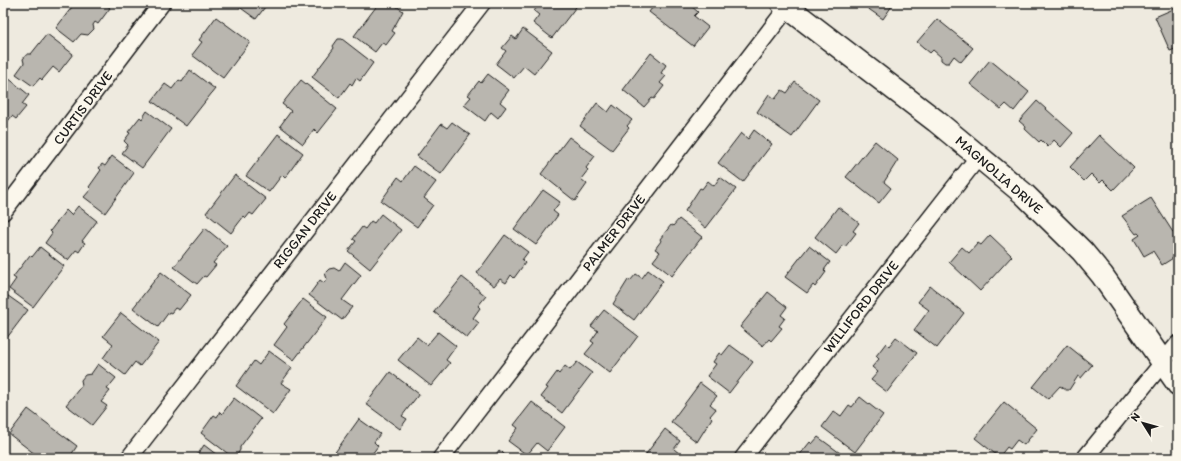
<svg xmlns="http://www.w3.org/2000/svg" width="1181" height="461" viewBox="0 0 1181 461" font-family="Itim,sans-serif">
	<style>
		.building { fill: #b9b6af; stroke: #1c1c1c }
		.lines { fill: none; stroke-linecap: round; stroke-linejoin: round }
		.street-casing { stroke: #1c1c1c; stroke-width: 19 }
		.secondary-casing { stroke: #1c1c1c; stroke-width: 25 }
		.street { stroke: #fbf7ec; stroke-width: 16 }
		.secondary { stroke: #fbf7ec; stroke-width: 22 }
		.labels { text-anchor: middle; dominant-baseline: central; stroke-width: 3; stroke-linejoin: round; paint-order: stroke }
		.street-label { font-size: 14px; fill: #1c1c1c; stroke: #fbf7ec }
	</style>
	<rect width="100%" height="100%" fill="#eeeadf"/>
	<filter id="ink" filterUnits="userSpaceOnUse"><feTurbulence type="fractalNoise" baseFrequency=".025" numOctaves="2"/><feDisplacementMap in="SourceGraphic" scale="8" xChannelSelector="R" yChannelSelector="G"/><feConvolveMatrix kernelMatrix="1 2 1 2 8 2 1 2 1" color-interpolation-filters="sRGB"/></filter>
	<g filter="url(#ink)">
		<!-- building -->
		<g class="building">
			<path d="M 75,3 L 104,3 L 110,8 L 98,24 L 95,22 L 93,25 L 94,29 L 88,35 L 81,34 L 74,42 L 56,28 Z"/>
			<path d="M 234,3 L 268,3 L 256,19 Z"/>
			<path d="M 379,3 L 392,3 L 403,11 L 392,31 L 395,33 L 386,45 L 382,43 L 375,52 L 354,36 Z"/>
			<path d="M 540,3 L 579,3 L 552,38 L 533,23 L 539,15 L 534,11 Z"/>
			<path d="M 656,3 L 691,3 L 690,5 L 698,12 L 694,16 L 708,27 L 693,46 L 649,12 Z"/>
			<path d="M 860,3 L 894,3 L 883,19 Z"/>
			<path d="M 1178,7 L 1178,48 L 1170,51 L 1155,17 Z"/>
			<path d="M 216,17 L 250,42 L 223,78 L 192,55 L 202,42 L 199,40 Z"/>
			<path d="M 937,19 L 973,48 L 961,62 L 954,56 L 949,63 L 945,63 L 941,60 L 941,57 L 933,50 L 930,53 L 917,42 Z"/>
			<path d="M 523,29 L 552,51 L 534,74 L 524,66 L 514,78 L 496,64 L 506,51 L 502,48 L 512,36 L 516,39 Z"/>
			<path d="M 47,34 L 73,54 L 59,72 L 53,67 L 42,80 L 40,78 L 33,86 L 16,74 L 24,63 L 23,59 L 27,54 L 31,54 Z"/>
			<path d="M 338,39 L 342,39 L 373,63 L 360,81 L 356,78 L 352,85 L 350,83 L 339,98 L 312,77 L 334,48 L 333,46 Z"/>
			<path d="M 651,53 L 666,65 L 661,73 L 666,76 L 660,83 L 664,86 L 654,99 L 652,98 L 644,107 L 623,90 Z"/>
			<path d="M 990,60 L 1029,92 L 1014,111 L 1006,104 L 1001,109 L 970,84 Z"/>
			<path d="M 190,70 L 215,89 L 186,126 L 152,101 L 165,84 L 172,89 L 179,80 L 182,82 Z"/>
			<path d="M 488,74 L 509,90 L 500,102 L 506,107 L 498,118 L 491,112 L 485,121 L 464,105 L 471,97 L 468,95 L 479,81 L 481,83 Z"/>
			<path d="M 7,77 L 29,95 L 22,104 L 26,107 L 16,119 L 12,116 L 4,126 L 3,82 Z"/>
			<path d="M 301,80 L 337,109 L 318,133 L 314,129 L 303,144 L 280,126 L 291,111 L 282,104 Z"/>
			<path d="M 795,82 L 819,100 L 792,137 L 757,112 L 769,94 L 775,99 L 782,90 L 787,93 Z"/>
			<path d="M 1037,101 L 1073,133 L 1061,147 L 1054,140 L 1048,147 L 1041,140 L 1039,142 L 1025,129 L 1026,127 L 1019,121 Z"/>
			<path d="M 597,103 L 608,112 L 613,105 L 632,120 L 627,126 L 629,128 L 612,150 L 580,126 Z"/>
			<path d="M 147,111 L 171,129 L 142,168 L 122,153 L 128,145 L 124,141 L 130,133 L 128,132 L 140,117 L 142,119 Z"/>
			<path d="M 452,122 L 470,135 L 441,174 L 417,156 L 441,124 L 447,128 Z"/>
			<path d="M 754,130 L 772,144 L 743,182 L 718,163 L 741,133 L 748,139 Z"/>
			<path d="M 278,134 L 303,153 L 285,178 L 282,175 L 269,192 L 246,176 Z"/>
			<path d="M 1099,135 L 1134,168 L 1113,190 L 1103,180 L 1100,183 L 1091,174 L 1084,181 L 1070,167 Z"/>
			<path d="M 569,137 L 595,156 L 586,168 L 588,170 L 581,179 L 587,184 L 575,201 L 541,174 Z"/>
			<path d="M 875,141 L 898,160 L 884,182 L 891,188 L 879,203 L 846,177 Z"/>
			<path d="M 112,156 L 134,173 L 105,213 L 84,197 L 91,189 L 89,187 L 101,170 L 99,168 L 102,164 L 105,166 Z"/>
			<path d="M 414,166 L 436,182 L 424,198 L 433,205 L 417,227 L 381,201 L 398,177 L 403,181 Z"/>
			<path d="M 235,175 L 266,199 L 253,215 L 250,213 L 246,218 L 244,216 L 231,233 L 206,213 Z"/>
			<path d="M 720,177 L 736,189 L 706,228 L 685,211 L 700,188 L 702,189 L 708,181 L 714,186 Z"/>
			<path d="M 543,190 L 560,202 L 553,211 L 558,215 L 536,245 L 514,229 Z"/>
			<path d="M 1151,198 L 1178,240 L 1178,255 L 1162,265 L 1153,251 L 1144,256 L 1134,239 L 1140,235 L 1138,233 L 1136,234 L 1122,216 Z"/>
			<path d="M 78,206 L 97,221 L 82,241 L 85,243 L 79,252 L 76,250 L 68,260 L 45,243 L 52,233 L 50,231 L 66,210 L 71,215 Z"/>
			<path d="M 838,207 L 859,223 L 853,231 L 856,233 L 845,247 L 843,245 L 836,254 L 815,237 Z"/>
			<path d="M 381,214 L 401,230 L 370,269 L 348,251 L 356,241 L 353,239 L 362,227 L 365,229 L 371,221 L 374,223 Z"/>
			<path d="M 679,219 L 702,237 L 672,276 L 653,261 L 660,252 L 655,249 L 661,241 L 660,239 L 671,225 L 673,226 Z"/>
			<path d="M 205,228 L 227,246 L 213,263 L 216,265 L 206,277 L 204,276 L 197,284 L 174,267 Z"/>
			<path d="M 505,235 L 528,252 L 522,260 L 525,263 L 514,278 L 511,275 L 506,283 L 500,279 L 494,286 L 477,273 Z"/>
			<path d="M 990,235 L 1012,256 L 980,291 L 949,262 L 962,247 L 969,253 L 978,243 L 981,245 Z"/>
			<path d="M 809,246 L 830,262 L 824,270 L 826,272 L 815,287 L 813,285 L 807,293 L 785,277 Z"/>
			<path d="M 40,247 L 64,266 L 33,307 L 9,289 L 16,279 L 13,277 L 30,255 L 32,257 Z"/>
			<path d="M 345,262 L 361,275 L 342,300 L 352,307 L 342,320 L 309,295 L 320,280 L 324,283 L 327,279 L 325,273 L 329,269 L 334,268 L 339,271 Z"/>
			<path d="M 648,270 L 663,281 L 634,320 L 613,304 L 628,280 L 630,281 L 636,274 L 642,278 Z"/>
			<path d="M 161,272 L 191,295 L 179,310 L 175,308 L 171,313 L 169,312 L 158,327 L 133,308 Z"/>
			<path d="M 462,277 L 486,296 L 478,306 L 480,308 L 473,318 L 479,323 L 467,338 L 434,312 Z"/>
			<path d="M 930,286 L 964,313 L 937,348 L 914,330 L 929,310 L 918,302 Z"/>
			<path d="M 768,292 L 787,307 L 781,315 L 785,318 L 779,326 L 782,328 L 771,341 L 769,339 L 763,346 L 740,327 Z"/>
			<path d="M 4,293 L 28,310 L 3,343 L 3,294 Z"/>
			<path d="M 303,299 L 327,317 L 294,360 L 274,345 L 287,327 L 284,324 Z"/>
			<path d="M 604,310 L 638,336 L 610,373 L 585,354 L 594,343 L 591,341 L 598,331 L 591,326 Z"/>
			<path d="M 121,313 L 159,342 L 140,366 L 135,362 L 125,375 L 103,358 L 113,344 L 103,336 Z"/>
			<path d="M 438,332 L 456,346 L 446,360 L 450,363 L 431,386 L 398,360 L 417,337 L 427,345 Z"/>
			<path d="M 896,337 L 917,353 L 887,392 L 871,380 L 878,372 L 872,367 L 879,359 L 876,356 L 886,343 L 889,346 Z"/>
			<path d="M 730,345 L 753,362 L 729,393 L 707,376 L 716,364 L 713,362 L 719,353 L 722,355 Z"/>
			<path d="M 1067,345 L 1092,365 L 1081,378 L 1078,376 L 1069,390 L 1066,390 L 1060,386 L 1048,399 L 1033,387 Z"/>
			<path d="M 269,351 L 292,368 L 281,383 L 291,389 L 273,414 L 236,386 L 254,361 L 259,365 Z"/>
			<path d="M 577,362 L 592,373 L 562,413 L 541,397 L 548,388 L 546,387 L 557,372 L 559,374 L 565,366 L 570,370 Z"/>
			<path d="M 98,364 L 116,378 L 107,389 L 110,391 L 101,402 L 107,406 L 92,425 L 66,405 L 82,385 L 81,380 L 85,375 L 91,374 Z"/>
			<path d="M 390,372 L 419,394 L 402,416 L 407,419 L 400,429 L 366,404 Z"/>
			<path d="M 700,383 L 717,396 L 710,404 L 716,409 L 710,416 L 712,418 L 697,442 L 671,422 Z"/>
			<path d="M 860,397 L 883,415 L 855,452 L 822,427 L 834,411 L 841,416 L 849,405 L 852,407 Z"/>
			<path d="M 234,398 L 261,419 L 240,447 L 240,450 L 236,457 L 231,456 L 201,433 L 214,415 L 217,417 L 220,412 L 222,414 Z"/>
			<path d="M 532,402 L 565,427 L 547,451 L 537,443 L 527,455 L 508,441 L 518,428 L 514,425 Z"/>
			<path d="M 1004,402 L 1037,429 L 1024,445 L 1017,440 L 1010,449 L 1007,447 L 999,457 L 975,438 Z"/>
			<path d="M 28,409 L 77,446 L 69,458 L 40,458 L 9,434 Z"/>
			<path d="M 359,419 L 380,434 L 374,442 L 378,446 L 372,454 L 374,456 L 373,458 L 331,458 Z"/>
			<path d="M 665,429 L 680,441 L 674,449 L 680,454 L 677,458 L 643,458 Z"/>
			<path d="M 818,437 L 840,453 L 836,458 L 798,457 L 810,442 L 812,444 Z"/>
			<path d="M 204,445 L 221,458 L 191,458 L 194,455 L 196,457 Z"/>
			<path d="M 499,450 L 509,458 L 490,458 L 492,456 L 494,457 Z"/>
		</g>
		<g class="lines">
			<defs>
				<g id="street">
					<path d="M 3,212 L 162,3"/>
					<path d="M 129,458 L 482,3"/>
					<path d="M 441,458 L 791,3"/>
					<path d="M 743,458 L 979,156"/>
					<path d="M 1085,458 L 1178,344"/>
				</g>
				<path id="secondary" d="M 782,3 L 936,121 L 1024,194 L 1082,251 L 1102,275 L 1178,384"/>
			</defs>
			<!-- street casing -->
			<use href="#street" class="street-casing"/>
			<!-- secondary casing -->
			<use href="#secondary" class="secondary-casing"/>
			<!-- street -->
			<use href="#street" class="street"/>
			<!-- secondary -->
			<use href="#secondary" class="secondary"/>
		</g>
	</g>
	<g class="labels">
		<!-- street labels -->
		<g class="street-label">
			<text transform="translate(83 108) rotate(-53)">CURTIS DRIVE</text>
			<text transform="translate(999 175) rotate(41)">MAGNOLIA DRIVE</text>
			<text transform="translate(305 230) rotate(-52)">RIGGAN DRIVE</text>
			<text transform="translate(614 233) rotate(-52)">PALMER DRIVE</text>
			<text transform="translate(861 307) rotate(-52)">WILLIFORD DRIVE</text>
		</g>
	</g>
	<!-- margin -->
	<rect width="1181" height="461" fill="none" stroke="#fbf7ec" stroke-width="16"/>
	<rect x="8" y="8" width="1165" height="445" fill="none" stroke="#1c1c1c" stroke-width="1.5" filter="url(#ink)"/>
	<!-- north arrow -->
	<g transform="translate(1143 423) rotate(307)" stroke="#fbf7ec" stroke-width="3" paint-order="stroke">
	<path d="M0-3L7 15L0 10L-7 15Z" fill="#1c1c1c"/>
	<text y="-6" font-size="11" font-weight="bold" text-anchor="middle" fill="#1c1c1c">N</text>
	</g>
</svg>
